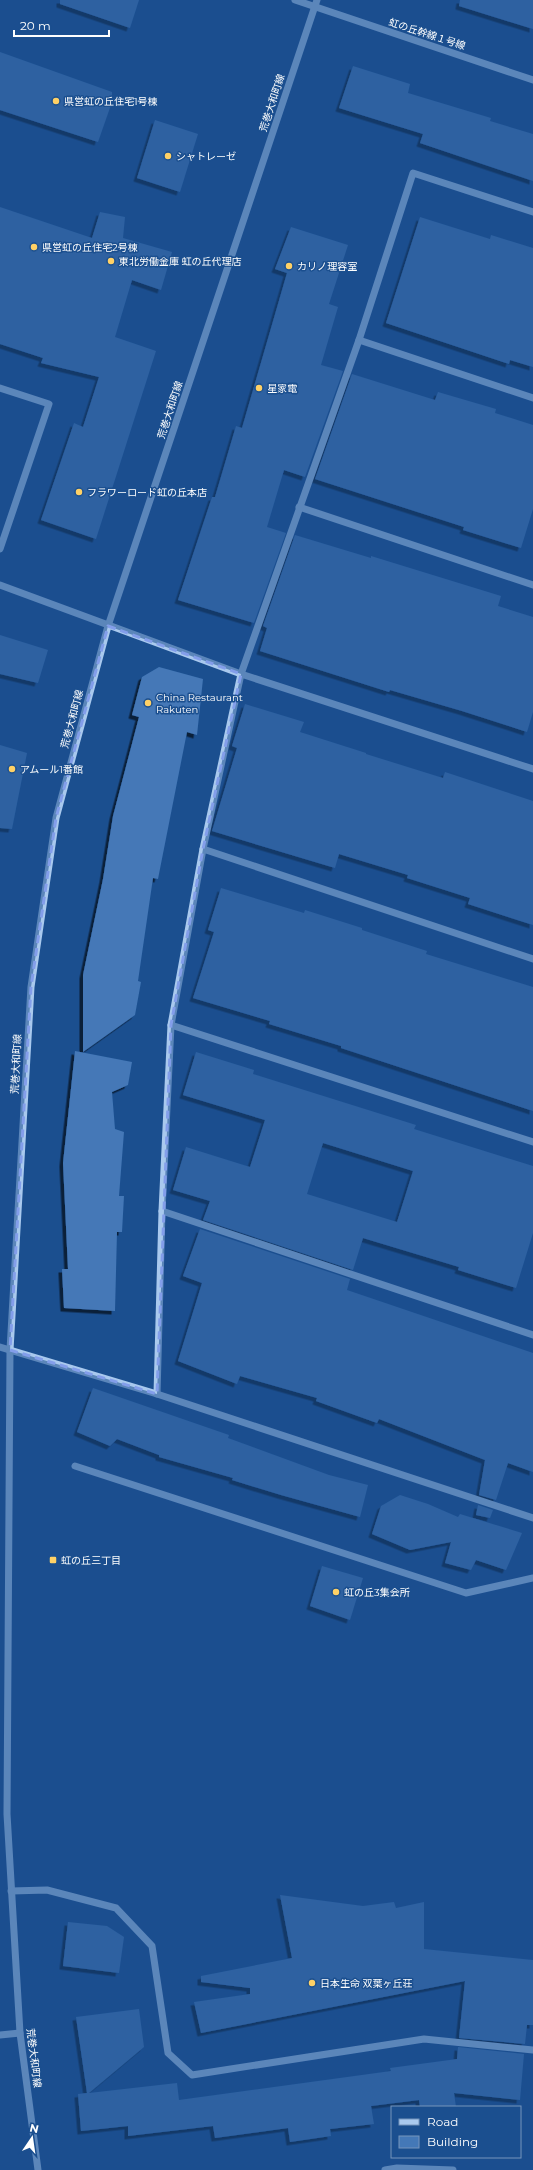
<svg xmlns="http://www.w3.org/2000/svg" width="533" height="2170" viewBox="0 0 533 2170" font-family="Montserrat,'Noto Sans JP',sans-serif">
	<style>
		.building { fill: #4478b7; fill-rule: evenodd; filter: url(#shadow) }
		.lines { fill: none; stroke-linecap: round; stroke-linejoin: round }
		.minor { stroke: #a9c9ee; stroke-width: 7 }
		.marked { fill: none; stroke: #839eea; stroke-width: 3; stroke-dasharray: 8 5; stroke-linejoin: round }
		.poi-dot { fill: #ffd166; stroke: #1b4f8f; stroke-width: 1.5 }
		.labels { text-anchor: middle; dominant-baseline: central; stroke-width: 3; stroke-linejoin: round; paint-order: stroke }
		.street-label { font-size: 10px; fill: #fff; stroke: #1b4f8f }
		.poi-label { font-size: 10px; fill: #fff; stroke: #1b4f8f; text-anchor: start }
	</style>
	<defs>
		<filter id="shadow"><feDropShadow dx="-3.5" dy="3.5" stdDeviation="0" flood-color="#0009"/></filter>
	</defs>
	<rect width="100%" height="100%" fill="#1b4f8f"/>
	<!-- building -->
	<g class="building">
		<path d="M 60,0 L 139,0 L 130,28 L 60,4 Z"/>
		<path d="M 460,0 L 533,0 L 533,29 L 459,6 Z"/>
		<path d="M 0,52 L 112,92 L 112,102 L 98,142 L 0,110 Z"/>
		<path d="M 353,66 L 410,84 L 408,93 L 491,118 L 490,121 L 533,134 L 533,181 L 420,143 L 423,134 L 339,108 Z"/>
		<path d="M 155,120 L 198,134 L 180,192 L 137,178 Z"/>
		<path d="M 0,207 L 92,238 L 100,212 L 125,217 L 123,238 L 172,252 L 161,290 L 132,280 L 115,337 L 156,351 L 96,539 L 41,520 L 74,423 L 83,427 L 99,377 L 41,363 L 43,358 L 0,344 Z"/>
		<path d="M 420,217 L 490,239 L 491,235 L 533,248 L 533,367 L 510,360 L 509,364 L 386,323 Z"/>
		<path d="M 291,227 L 348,245 L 329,304 L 338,307 L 321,365 L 343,371 L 305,477 L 284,470 L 267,527 L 286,533 L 254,623 L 178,600 L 212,497 L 215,497 L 236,426 L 242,428 L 287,273 L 275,269 Z"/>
		<path d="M 352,374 L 435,400 L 438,392 L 496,409 L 495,413 L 533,425 L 533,509 L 521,548 L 463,530 L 464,527 L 315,479 Z"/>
		<path d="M 295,535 L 371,558 L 371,556 L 501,596 L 498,606 L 533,617 L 533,712 L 527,732 L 462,711 L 390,690 L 389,692 L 260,651 L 267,628 L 263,626 Z"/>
		<path d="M 0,635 L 48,650 L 38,683 L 0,674 Z"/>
		<path d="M 159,667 L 203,679 L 197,735 L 187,732 L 158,879 L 153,878 L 138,981 L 141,982 L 135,1015 L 83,1052 L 83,975 L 103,879 L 113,816 L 139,717 L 132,715 L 142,677 Z"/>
		<path d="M 245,704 L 304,722 L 300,732 L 366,753 L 366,754 L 443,778 L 445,772 L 533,801 L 533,925 L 468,904 L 470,898 L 407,878 L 408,875 L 339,854 L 335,868 L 212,831 L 237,748 L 232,746 Z"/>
		<path d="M 0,745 L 27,753 L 12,829 L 0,828 Z"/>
		<path d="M 221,888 L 304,913 L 305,910 L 362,928 L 362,930 L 427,951 L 426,954 L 533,987 L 533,1111 L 341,1048 L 341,1046 L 269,1024 L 270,1021 L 193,998 L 214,932 L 208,930 Z"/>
		<path d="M 75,1051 L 132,1062 L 128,1085 L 112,1092 L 115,1129 L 124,1132 L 119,1196 L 124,1196 L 122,1232 L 117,1232 L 115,1311 L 64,1308 L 62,1269 L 68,1269 L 63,1163 Z"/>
		<path d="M 196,1052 L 254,1070 L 253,1074 L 416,1125 L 414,1129 L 533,1166 L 533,1233 L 516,1288 L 458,1270 L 459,1267 L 363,1238 L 353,1270 L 203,1220 L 210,1201 L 173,1190 L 186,1147 L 250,1167 L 265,1120 L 183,1095 ZM 323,1143 L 413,1171 L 397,1222 L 307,1194 Z"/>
		<path d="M 200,1229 L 350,1279 L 347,1290 L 533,1353 L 533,1472 L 508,1463 L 496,1500 L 479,1495 L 485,1460 L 379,1419 L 377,1423 L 316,1401 L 317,1398 L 240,1376 L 237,1384 L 178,1361 L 202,1283 L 183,1276 Z"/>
		<path d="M 93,1388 L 229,1435 L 228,1438 L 329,1475 L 368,1485 L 360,1517 L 281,1495 L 232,1480 L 233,1478 L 159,1457 L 159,1455 L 117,1439 L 110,1446 L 77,1432 Z"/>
		<path d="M 400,1495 L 428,1504 L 458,1517 L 460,1514 L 522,1533 L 506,1570 L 476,1560 L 471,1570 L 445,1563 L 451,1542 L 410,1550 L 372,1534 L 381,1506 Z"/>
		<path d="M 478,1505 L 493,1510 L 490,1518 L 476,1515 Z"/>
		<path d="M 322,1566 L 363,1578 L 350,1620 L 310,1606 Z"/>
		<path d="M 280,1895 L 363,1906 L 394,1902 L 396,1908 L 424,1902 L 424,1949 L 533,1960 L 533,2025 L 527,2025 L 525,2044 L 459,2038 L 465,1981 L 201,2033 L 194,2002 L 250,1994 L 250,1988 L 201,1982 L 201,1976 L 292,1958 Z"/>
		<path d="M 68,1922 L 107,1926 L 124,1937 L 119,1973 L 63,1966 Z"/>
		<path d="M 139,2009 L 144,2047 L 89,2093 L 177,2083 L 179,2100 L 391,2071 L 390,2068 L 457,2059 L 458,2047 L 524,2054 L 520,2100 L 454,2093 L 456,2107 L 420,2107 L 419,2100 L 371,2106 L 374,2124 L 330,2129 L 331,2136 L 290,2142 L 288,2128 L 215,2138 L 213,2126 L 128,2136 L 128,2126 L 81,2131 L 78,2094 L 87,2093 L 76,2017 Z"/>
	</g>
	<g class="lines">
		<!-- minor -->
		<g class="minor">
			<path d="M 295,0 L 533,80"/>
			<path d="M 359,340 L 533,398"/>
			<path d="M 0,388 L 49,404 L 0,549"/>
			<path d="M 299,507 L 533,585"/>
			<path d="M 0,585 L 241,674 L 533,769"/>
			<path d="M 203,849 L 533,959"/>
			<path d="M 171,1025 L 533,1142"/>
			<path d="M 162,1211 L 533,1335"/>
			<path d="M 0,1347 L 157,1394 L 533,1518"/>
			<path d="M 157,1394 L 162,1211 L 171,1025 L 203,849 L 241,674 L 359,340 L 413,173 L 533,212"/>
			<path d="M 75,1466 L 466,1593 L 533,1578"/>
			<path d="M 11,1891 L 47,1890 L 116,1908 L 152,1946 L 168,2053 L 192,2075 L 424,2039 L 533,2050"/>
			<path d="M 0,2035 L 20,2033"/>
			<path d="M 38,2170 L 20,2033 L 7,1814 L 10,1350 L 31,987 L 56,818 L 108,626 L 317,0"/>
			<path d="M 385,2170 L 397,2168 L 453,2170"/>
		</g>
	</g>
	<!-- marked area -->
	<path d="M0 0H533V2170H0ZM 108,626 L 241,674 L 203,849 L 171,1025 L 157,1394 L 10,1350 L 31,987 L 56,818 Z" fill="#1b4f8f" fill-opacity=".55" fill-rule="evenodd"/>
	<path class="marked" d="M 108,626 L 241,674 L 203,849 L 171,1025 L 157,1394 L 10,1350 L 31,987 L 56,818 Z"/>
	<!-- markers -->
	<g class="poi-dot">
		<circle cx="56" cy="101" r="4"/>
		<circle cx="168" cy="156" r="4"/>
		<circle cx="34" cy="247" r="4"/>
		<circle cx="111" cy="261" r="4"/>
		<circle cx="289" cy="266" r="4"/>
		<circle cx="259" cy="388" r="4"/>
		<circle cx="79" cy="492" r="4"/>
		<circle cx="148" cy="703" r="4"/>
		<circle cx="12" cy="769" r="4"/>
		<rect x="49" y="1556" width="8" height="8" rx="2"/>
		<circle cx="336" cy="1592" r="4"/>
		<circle cx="312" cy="1983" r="4"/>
	</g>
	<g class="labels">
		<!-- street labels -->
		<g class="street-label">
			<text transform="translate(427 34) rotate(18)">虹の丘幹線１号線</text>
			<text transform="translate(272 103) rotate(-72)">荒巻大和町線</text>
			<text transform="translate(170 410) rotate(-72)">荒巻大和町線</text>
			<text transform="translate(72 719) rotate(-75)">荒巻大和町線</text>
			<text transform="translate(16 1064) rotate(-87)">荒巻大和町線</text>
			<text transform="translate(34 2058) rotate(83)">荒巻大和町線</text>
		</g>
		<!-- poi labels -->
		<g class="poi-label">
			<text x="64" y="101">県営虹の丘住宅1号棟</text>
			<text x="176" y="156">シャトレーゼ</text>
			<text x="42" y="247">県営虹の丘住宅2号棟</text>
			<text x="119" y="261">東北労働金庫 虹の丘代理店</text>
			<text x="297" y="266">カリノ理容室</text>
			<text x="267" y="388">星家電</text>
			<text x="87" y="492">フラワーロード虹の丘本店</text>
			<text x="156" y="697">China Restaurant<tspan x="156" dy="12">Rakuten</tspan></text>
			<text x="20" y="769">アムール1番館</text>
			<text x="61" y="1560">虹の丘三丁目</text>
			<text x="344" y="1592">虹の丘3集会所</text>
			<text x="320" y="1983">日本生命 双葉ヶ丘荘</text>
		</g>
	</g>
	<!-- legend -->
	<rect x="391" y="2106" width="130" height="52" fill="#1b4f8f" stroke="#7695bc"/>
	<rect x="399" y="2119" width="20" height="6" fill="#a9c9ee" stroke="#7695bc"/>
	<text x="427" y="2126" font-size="12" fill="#ffffff">Road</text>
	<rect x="399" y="2136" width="20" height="12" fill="#4478b7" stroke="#7695bc"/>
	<text x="427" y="2146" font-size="12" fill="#ffffff">Building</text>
	<!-- north arrow -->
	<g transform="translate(32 2138) rotate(13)" stroke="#1b4f8f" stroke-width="3" paint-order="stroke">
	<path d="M0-3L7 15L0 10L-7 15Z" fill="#ffffff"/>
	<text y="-6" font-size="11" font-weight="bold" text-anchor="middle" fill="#ffffff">N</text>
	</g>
	<!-- scale -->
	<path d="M14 30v6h95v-6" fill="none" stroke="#ffffff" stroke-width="2"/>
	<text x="20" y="30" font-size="12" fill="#ffffff" stroke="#1b4f8f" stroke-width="3" paint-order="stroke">20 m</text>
</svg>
